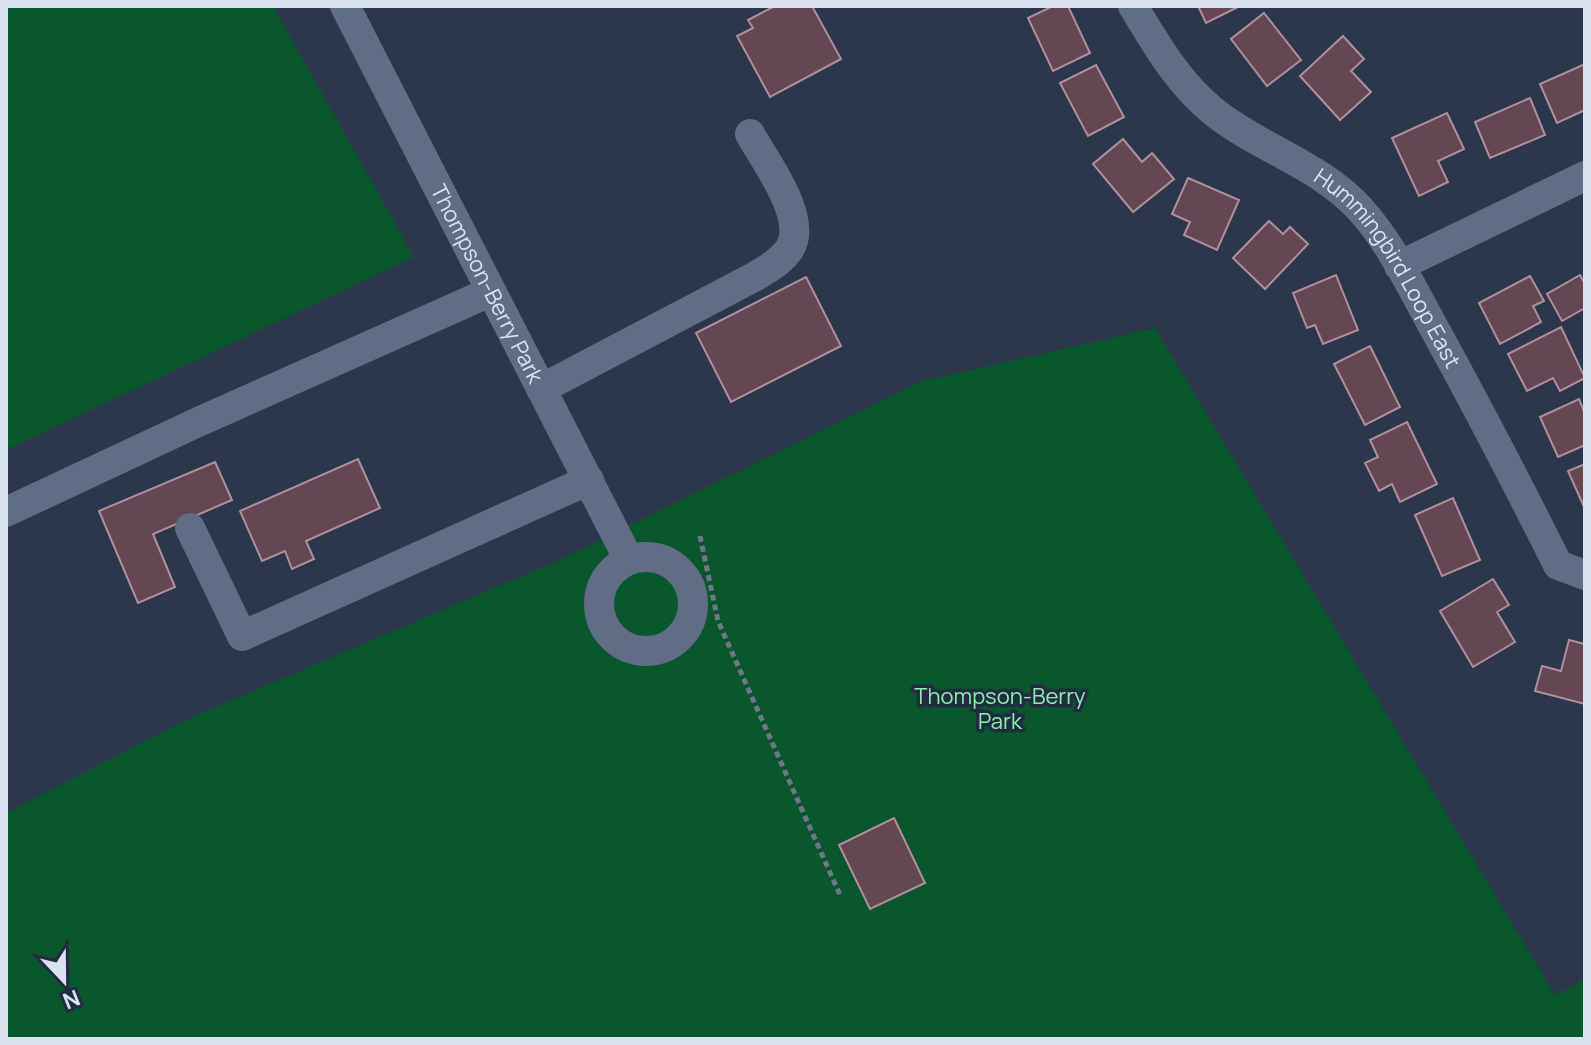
<svg xmlns="http://www.w3.org/2000/svg" width="1591" height="1045" viewBox="0 0 1591 1045" font-family="Manrope,sans-serif">
	<style>
		.green { fill: #08572d }
		.building { fill: #634753; stroke: #ae8f9b; stroke-width: 2 }
		.lines { fill: none; stroke-linecap: round; stroke-linejoin: round }
		.path { stroke: #6d7789; stroke-width: 5; stroke-dasharray: 6 4; stroke-linecap: butt }
		.minor { stroke: #606d85; stroke-width: 30 }
		.labels { text-anchor: middle; dominant-baseline: central; stroke-width: 7; stroke-linejoin: round; paint-order: stroke }
		.street-label { font-size: 22px; fill: #dbe3f1; stroke: #222c41 }
		.park-label { font-size: 22px; fill: #8bedab; stroke: #222c41 }
	</style>
	<rect width="100%" height="100%" fill="#2c374c"/>
	<!-- green -->
	<g class="green">
		<path d="M 6,6 L 273,6 L 414,257 L 6,450 Z"/>
		<path d="M 1155,328 L 1555,995 L 1585,979 L 1585,1039 L 6,1039 L 6,813 L 190,718 L 560,560 L 919,382 Z"/>
	</g>
	<!-- building -->
	<g class="building">
		<path d="M 775,6 L 812,6 L 841,59 L 770,97 L 737,36 L 753,28 L 748,20 Z"/>
		<path d="M 1053,6 L 1068,6 L 1090,53 L 1053,71 L 1028,18 Z"/>
		<path d="M 1198,6 L 1240,6 L 1206,23 Z"/>
		<path d="M 1264,13 L 1301,60 L 1267,86 L 1231,39 Z"/>
		<path d="M 1343,36 L 1364,59 L 1351,71 L 1371,92 L 1340,120 L 1300,76 Z"/>
		<path d="M 1585,64 L 1585,110 L 1557,123 L 1540,84 Z"/>
		<path d="M 1096,65 L 1124,117 L 1088,136 L 1060,83 Z"/>
		<path d="M 1530,98 L 1545,135 L 1490,158 L 1475,122 Z"/>
		<path d="M 1447,113 L 1464,149 L 1438,161 L 1448,182 L 1419,196 L 1392,138 Z"/>
		<path d="M 1123,139 L 1142,162 L 1152,153 L 1174,179 L 1133,212 L 1093,164 Z"/>
		<path d="M 1188,178 L 1239,200 L 1217,250 L 1184,235 L 1190,222 L 1172,214 Z"/>
		<path d="M 1269,221 L 1283,234 L 1290,227 L 1308,244 L 1265,289 L 1233,258 Z"/>
		<path d="M 1336,275 L 1358,330 L 1323,344 L 1315,325 L 1307,328 L 1293,293 Z"/>
		<path d="M 1580,275 L 1585,284 L 1585,308 L 1562,321 L 1547,294 Z"/>
		<path d="M 1530,276 L 1544,301 L 1533,306 L 1541,322 L 1500,344 L 1479,303 Z"/>
		<path d="M 806,277 L 841,346 L 731,402 L 696,333 Z"/>
		<path d="M 1561,327 L 1585,378 L 1560,391 L 1553,378 L 1527,391 L 1508,354 Z"/>
		<path d="M 1370,346 L 1400,407 L 1365,425 L 1334,364 Z"/>
		<path d="M 1579,399 L 1585,414 L 1585,445 L 1558,457 L 1540,417 Z"/>
		<path d="M 1407,422 L 1437,484 L 1400,502 L 1392,484 L 1379,491 L 1365,463 L 1378,457 L 1370,440 Z"/>
		<path d="M 358,459 L 380,508 L 306,541 L 314,559 L 292,569 L 285,551 L 262,561 L 240,511 Z"/>
		<path d="M 215,462 L 232,500 L 153,534 L 175,587 L 138,603 L 99,511 Z"/>
		<path d="M 1585,464 L 1585,509 L 1568,471 Z"/>
		<path d="M 1453,498 L 1480,560 L 1442,576 L 1415,515 Z"/>
		<path d="M 1493,579 L 1509,605 L 1497,612 L 1515,642 L 1473,667 L 1440,611 Z"/>
		<path d="M 1569,640 L 1585,644 L 1585,704 L 1535,691 L 1542,666 L 1561,671 Z"/>
		<path d="M 894,818 L 925,883 L 870,909 L 839,845 Z"/>
	</g>
	<g class="lines">
		<!-- path -->
		<path class="path" d="M 700,536 L 718,621 L 840,895"/>
		<!-- minor -->
		<g class="minor">
			<path id="s1" d="M 345,6 L 629,560"/>
			<path id="s2" d="M 1133,6 C 1156,44 1178,83 1214,112 C 1259,148 1320,165 1360,209 C 1391,243 1412,288 1434,328 C 1477,406 1518,485 1558,565 L 1585,575"/>
			<path d="M 1399,266 L 1585,176"/>
			<path d="M 541,389 L 754,277 C 766,270 779,263 788,251 C 811,221 765,161 750,134"/>
			<path d="M 6,512 L 196,423 L 490,292"/>
			<path d="M 190,528 L 242,636 L 589,480"/>
			<circle cx="646" cy="604" r="47"/>
		</g>
	</g>
	<g class="labels">
		<!-- street labels -->
		<g class="street-label">
			<text stroke="none"><textPath href="#s2" startOffset="374">Hummingbird Loop East</textPath></text>
			<text stroke="none"><textPath href="#s1" startOffset="312">Thompson-Berry Park</textPath></text>
		</g>
		<!-- park labels -->
		<g class="park-label">
			<text x="1000" y="696">Thompson-Berry<tspan x="1000" dy="25">Park</tspan></text>
		</g>
	</g>
	<!-- border -->
	<rect width="1591" height="1045" fill="none" stroke="#dbe3f1" stroke-width="16"/>
	<!-- north arrow -->
	<g transform="translate(64 981) rotate(158)" stroke="#222c41" stroke-width="6" paint-order="stroke">
	<path d="M0-6L14 30L0 20L-14 30Z" fill="#dbe3f1"/>
	<text y="-12" font-size="22" font-weight="bold" text-anchor="middle" fill="#dbe3f1">N</text>
	</g>
</svg>
